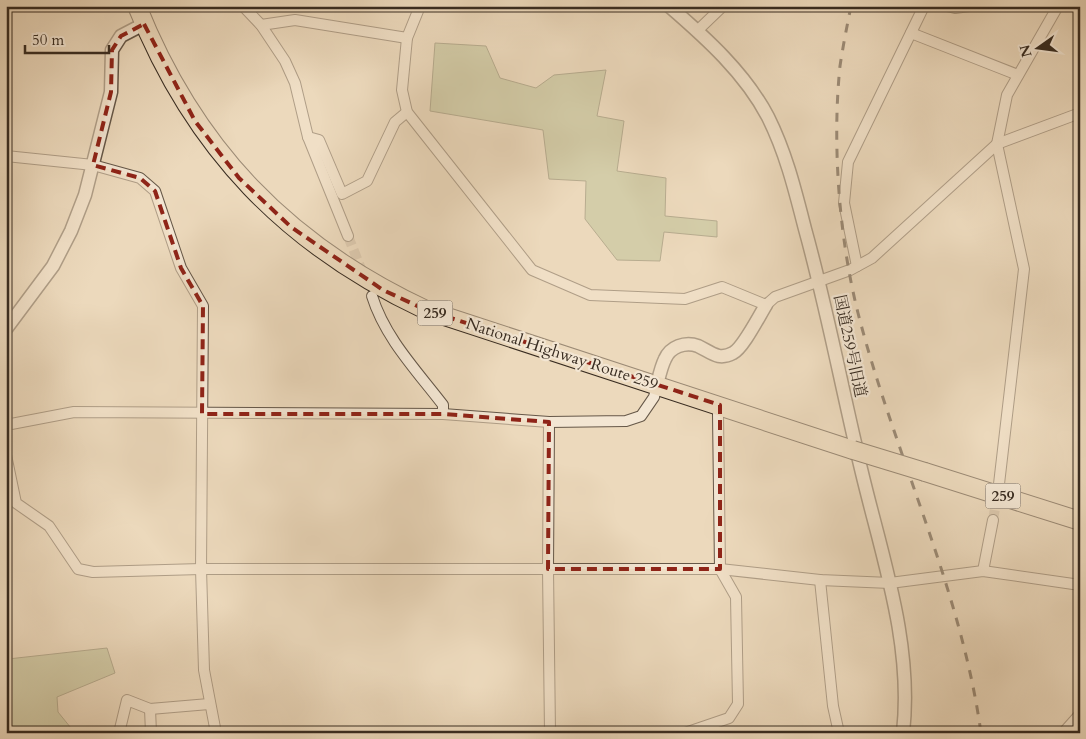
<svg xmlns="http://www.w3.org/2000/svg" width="1086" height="739" viewBox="0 0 1086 739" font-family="Cardo,'Noto Serif JP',serif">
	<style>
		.green { fill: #b6bf92; stroke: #77765a }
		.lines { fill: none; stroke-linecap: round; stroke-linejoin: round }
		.minor-tunnel { stroke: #c8b69d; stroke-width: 10; stroke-dasharray: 10 5; stroke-linecap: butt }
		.minor-casing { stroke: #655748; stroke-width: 12 }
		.tertiary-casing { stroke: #655748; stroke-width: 15 }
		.trunk-casing { stroke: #382c21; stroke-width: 20 }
		.minor { stroke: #f3e6d3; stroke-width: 10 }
		.tertiary { stroke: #f3e6d3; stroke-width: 12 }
		.trunk { stroke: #ecd9bc; stroke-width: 18 }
		.rail { stroke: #382c21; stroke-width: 3; stroke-dasharray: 9 9; stroke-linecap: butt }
		.trunk-bridge-casing { stroke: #382c21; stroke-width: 20; stroke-linecap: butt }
		.trunk-bridge { stroke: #ecd9bc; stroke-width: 18 }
		.marked { fill: none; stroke: #8f2418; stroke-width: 4; stroke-dasharray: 10 6; stroke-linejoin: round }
		.labels { text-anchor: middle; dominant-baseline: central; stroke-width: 4.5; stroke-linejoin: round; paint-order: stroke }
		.shield { fill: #f3e6d3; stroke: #706456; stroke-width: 1 }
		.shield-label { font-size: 15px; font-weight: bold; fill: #382c21 }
		.street-label { font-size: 16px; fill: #382c21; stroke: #f3e6d3 }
	</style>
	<rect width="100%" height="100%" fill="#ecd9bc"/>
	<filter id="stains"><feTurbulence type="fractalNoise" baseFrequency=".004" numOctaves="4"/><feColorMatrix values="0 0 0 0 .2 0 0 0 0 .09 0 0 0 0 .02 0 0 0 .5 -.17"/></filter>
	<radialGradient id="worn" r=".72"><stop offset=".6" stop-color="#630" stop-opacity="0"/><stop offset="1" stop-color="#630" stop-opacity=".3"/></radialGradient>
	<!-- green -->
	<g class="green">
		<path d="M 435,43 L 486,46 L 500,78 L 536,88 L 554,75 L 606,70 L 597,116 L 624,121 L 617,171 L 666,178 L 665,216 L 717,221 L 717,237 L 664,232 L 660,261 L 617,260 L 585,219 L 586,181 L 549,179 L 543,130 L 430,111 Z"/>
		<path d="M 6,630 L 8,659 L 107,648 L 115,673 L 57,697 L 58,712 L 75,733 L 6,733 Z"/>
	</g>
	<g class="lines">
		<!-- minor-tunnel -->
		<g class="minor-tunnel">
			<path d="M 348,236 L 363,274"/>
			<path d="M 993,520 L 998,491"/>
		</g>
		<defs>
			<g id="minor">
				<path d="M 243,6 L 261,25 L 285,61 L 295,83 L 308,137 L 348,236"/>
				<path d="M 420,6 L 407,38 L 402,90 L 407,112 L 532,270 L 590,295 L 685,299 L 722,287 L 766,305 L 775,297 L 850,270 L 872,258 L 997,144 L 1080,113"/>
				<path d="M 947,6 L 955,8 L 969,6"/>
				<path d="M 261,25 L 295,20 L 407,38"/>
				<path d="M 697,31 L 723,6"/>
				<path d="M 911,33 L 1018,75"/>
				<path d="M 308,137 L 319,140 L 342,194 L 367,181 L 395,122 L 407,112"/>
				<path d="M 6,156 L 93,165 L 140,178 L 155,191 L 181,268 L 203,306 L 201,569 L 204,670 L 216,733"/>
				<path d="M 857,266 L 844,203 L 848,162 L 924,6"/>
				<path d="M 372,296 C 385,338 417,371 443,405 L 443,414"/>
				<path d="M 549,422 L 548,569 L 550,733"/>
				<path d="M 6,425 L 74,412 L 443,414 L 549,422 L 626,421 L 641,416 L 654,397 L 657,385"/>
				<path d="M 6,455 L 16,503 L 49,526 L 78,569 L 93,572 L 201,569 L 720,569 L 820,580 L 890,583 L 983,571 L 1080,585"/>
				<path d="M 999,484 L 1024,269 L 997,144 L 1007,95 L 1058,6"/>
				<path d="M 983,571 L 993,520"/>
				<path d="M 820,580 L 833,706 L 839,733"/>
				<path d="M 150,709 L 151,733"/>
				<path d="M 119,733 L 127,700 L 150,709 L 209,704"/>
				<path d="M 685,733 L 729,718 L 738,704 L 736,597 L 720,569 L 718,414 L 720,405"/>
				<path d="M 1063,733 L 1080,714"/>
			</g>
			<g id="tertiary">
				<path d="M 669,6 C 706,38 745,73 768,117 C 786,153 795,190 805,229 C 825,301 839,374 856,447 C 876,541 914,636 903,733"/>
				<path d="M 6,329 L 53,266 L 71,231 L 85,195 L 111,92 L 112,50 L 121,36 L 144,24"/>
				<path d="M 657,385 C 659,377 661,367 665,359 C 670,347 685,341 698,346 C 711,352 718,361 733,353 C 743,348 759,316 766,305"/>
			</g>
			<g id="trunk">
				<path d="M 137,6 C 194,149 287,245 426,310 L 853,450"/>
				<path d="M 925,472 L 1080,521"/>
			</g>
		</defs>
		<!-- minor casing -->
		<use href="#minor" class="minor-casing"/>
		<!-- tertiary casing -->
		<use href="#tertiary" class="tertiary-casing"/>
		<!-- trunk casing -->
		<use href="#trunk" class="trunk-casing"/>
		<!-- minor -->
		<use href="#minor" class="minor"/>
		<!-- tertiary -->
		<use href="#tertiary" class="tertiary"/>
		<!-- trunk -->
		<use href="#trunk" class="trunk"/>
		<!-- rail -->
		<path class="rail" d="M 851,6 C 847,26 843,46 840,66 C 832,143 839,238 858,313 C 894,454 961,588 981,733"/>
		<defs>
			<path id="trunk-bridge" d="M 853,450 L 925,472"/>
		</defs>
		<!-- trunk-bridge casing -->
		<use href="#trunk-bridge" class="trunk-bridge-casing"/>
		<!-- trunk-bridge -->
		<use href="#trunk-bridge" class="trunk-bridge"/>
	</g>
	<!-- marked area -->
	<path d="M0 0H1086V739H0ZM 144,24 L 195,121 L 239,178 L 291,227 L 383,290 L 426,310 L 720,405 L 720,569 L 548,569 L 549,422 L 443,414 L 202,414 L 203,306 L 181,268 L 155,191 L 140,178 L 93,165 L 111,92 L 112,50 L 121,36 Z" fill="#ecd9bc" fill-opacity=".55" fill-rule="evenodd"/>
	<path class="marked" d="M 144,24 L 195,121 L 239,178 L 291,227 L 383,290 L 426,310 L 720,405 L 720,569 L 548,569 L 549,422 L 443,414 L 202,414 L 203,306 L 181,268 L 155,191 L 140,178 L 93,165 L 111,92 L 112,50 L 121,36 Z"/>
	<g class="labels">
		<!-- shield labels -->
		<g class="shield">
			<rect x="417.5" y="300.5" width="35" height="25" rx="4"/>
			<rect x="985.5" y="483.5" width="35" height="25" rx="4"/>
		</g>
		<g class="shield-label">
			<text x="435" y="313">259</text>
			<text x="1003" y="496">259</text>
		</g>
		<!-- street labels -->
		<g class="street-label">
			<text transform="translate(850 346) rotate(78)">国道259号旧道</text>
			<text transform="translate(562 354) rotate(18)">National Highway Route 259</text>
		</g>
	</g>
	<!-- margin -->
	<rect width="1086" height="739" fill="none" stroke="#ecd9bc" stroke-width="25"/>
	<rect x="8" y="8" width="1071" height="724" fill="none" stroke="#382c21" stroke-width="2.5"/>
	<rect x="12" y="12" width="1061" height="714" fill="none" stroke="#382c21"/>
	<!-- north arrow -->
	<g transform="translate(1038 48) rotate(256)" stroke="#f3e6d3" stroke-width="4" paint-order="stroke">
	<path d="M0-4L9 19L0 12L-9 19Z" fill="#382c21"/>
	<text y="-8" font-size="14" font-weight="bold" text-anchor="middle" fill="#382c21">N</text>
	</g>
	<!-- scale -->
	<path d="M25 45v8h84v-8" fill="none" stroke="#382c21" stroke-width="2.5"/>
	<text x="32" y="45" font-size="15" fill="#382c21" stroke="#f3e6d3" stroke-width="4" paint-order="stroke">50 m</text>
	<rect width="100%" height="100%" filter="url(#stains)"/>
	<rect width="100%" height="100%" fill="url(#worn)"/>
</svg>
